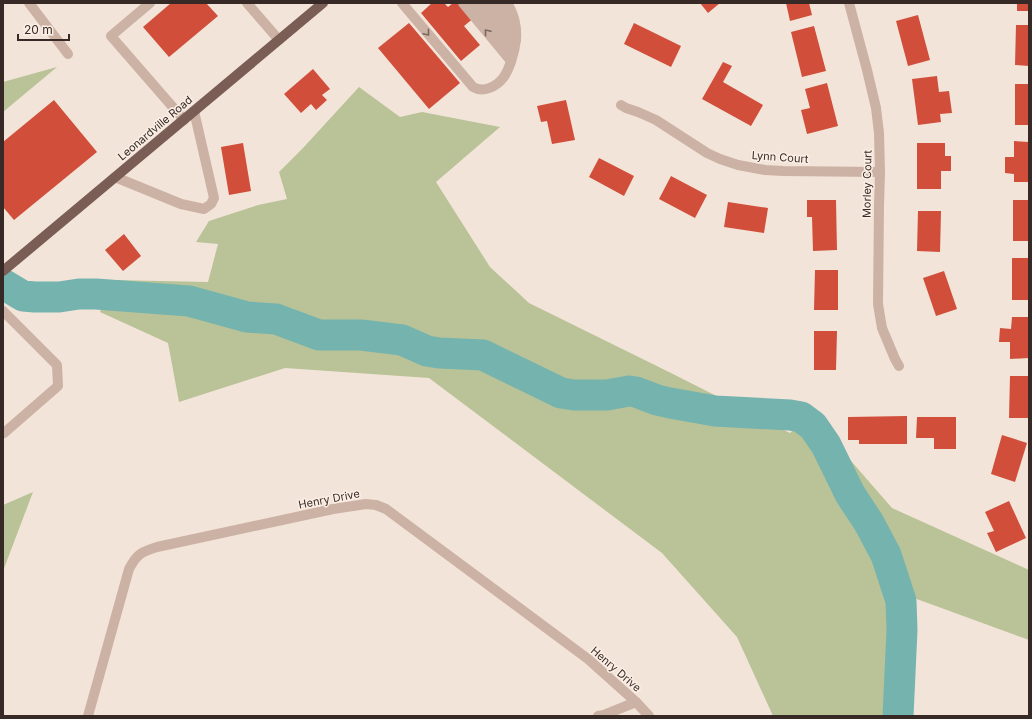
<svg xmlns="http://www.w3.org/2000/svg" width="1032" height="719" viewBox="0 0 1032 719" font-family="Inter,sans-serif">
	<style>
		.green { fill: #b9c397 }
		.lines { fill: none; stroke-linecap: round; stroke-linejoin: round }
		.river { stroke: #75b3af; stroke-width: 31 }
		.building { fill: #d04e3a }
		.minor { stroke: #ccb2a4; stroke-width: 10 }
		.major { stroke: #7a5e56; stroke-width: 10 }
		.oneway { stroke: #7a675f }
		.labels { text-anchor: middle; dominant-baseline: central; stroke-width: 3; stroke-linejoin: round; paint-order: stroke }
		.street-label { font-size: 11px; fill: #372a26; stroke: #fbefe5 }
	</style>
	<rect width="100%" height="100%" fill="#f3e4d9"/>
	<!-- green -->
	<g class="green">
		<path d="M 57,67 L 3,112 L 3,82 Z"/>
		<path d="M 359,87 L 400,117 L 422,112 L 500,127 L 436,182 L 490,267 L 529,303 L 669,372 L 790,433 L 811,415 L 892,508 L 1029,570 L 1029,640 L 914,598 L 906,716 L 773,716 L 737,637 L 662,553 L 429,378 L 285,368 L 179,402 L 168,343 L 100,312 L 113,280 L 208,282 L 218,244 L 196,242 L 209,221 L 258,205 L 287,199 L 279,172 L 303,148 Z"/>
		<path d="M 33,492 L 3,571 L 3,505 Z"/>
	</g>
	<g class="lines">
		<!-- river -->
		<path class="river" d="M 3,284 L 23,296 L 35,297 L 59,297 L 79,294 L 96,294 L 189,301 L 247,317 L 276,319 L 319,335 L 361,335 L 402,340 L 427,351 L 439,353 L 483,355 L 561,393 L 574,395 L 607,395 L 629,391 L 636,392 L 657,400 L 670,403 L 715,411 L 790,415 L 801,417 L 813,426 L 826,445 L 850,494 L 869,523 L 886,555 L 901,601 L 902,630 L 898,716"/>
	</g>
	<!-- building -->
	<g class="building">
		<path d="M 171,3 L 206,3 L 218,16 L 169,57 L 143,27 Z"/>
		<path d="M 432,3 L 444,3 L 448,7 L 453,3 L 488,3 L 486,8 L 464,26 L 480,45 L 461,61 L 421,13 Z"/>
		<path d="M 700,3 L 720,3 L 708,13 Z"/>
		<path d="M 786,3 L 809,3 L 812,15 L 790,21 Z"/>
		<rect x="1017" y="3" width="12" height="8"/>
		<path d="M 918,15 L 930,60 L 908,66 L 896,21 Z"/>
		<path d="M 409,23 L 460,83 L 429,109 L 378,48 Z"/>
		<path d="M 634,23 L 681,46 L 671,67 L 624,44 Z"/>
		<path d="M 1016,25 L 1029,25 L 1029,66 L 1015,65 Z"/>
		<path d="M 814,26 L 826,71 L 802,77 L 791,32 Z"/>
		<path d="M 723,62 L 732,66 L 723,82 L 763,105 L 751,126 L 702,99 Z"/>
		<path d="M 313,69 L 330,89 L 322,95 L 327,100 L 316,110 L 311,104 L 301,113 L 284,94 Z"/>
		<path d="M 937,76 L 939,92 L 949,91 L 952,113 L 940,114 L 941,122 L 918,125 L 912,79 Z"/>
		<path d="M 827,83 L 838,126 L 807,134 L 801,110 L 810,108 L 805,89 Z"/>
		<rect x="1015" y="84" width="14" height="41"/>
		<path d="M 54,100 L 97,152 L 14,220 L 3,207 L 3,142 Z"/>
		<path d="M 566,100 L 575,140 L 552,144 L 547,121 L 541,122 L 537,106 Z"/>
		<path d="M 1014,141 L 1029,142 L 1029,182 L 1014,182 L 1014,174 L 1005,173 L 1005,157 L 1014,157 Z"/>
		<path d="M 243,143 L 251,191 L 229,195 L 221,147 Z"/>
		<path d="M 917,143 L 945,143 L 945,156 L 951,156 L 951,171 L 941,171 L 941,189 L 917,189 Z"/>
		<path d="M 599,158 L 634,176 L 624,196 L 589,177 Z"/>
		<path d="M 671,176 L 707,195 L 695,218 L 659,199 Z"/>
		<path d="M 807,200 L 836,200 L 837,250 L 813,251 L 812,217 L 807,217 Z"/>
		<rect x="1013" y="200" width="16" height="41"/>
		<path d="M 728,202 L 768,208 L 764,233 L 724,227 Z"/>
		<path d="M 918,211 L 941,211 L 940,252 L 917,251 Z"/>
		<path d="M 124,234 L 141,256 L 123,271 L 105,250 Z"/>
		<rect x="1012" y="258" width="17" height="42"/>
		<path d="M 815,270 L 838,270 L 838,310 L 814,310 Z"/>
		<path d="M 944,271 L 957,309 L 936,316 L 923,278 Z"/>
		<path d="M 1012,317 L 1029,317 L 1029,358 L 1010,359 L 1010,342 L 999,342 L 1000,328 L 1011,329 Z"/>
		<path d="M 814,331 L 837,331 L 836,370 L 814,370 Z"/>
		<path d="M 1010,376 L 1029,376 L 1029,418 L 1009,418 Z"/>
		<path d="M 907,416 L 907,444 L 859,444 L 859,440 L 848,440 L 848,417 Z"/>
		<path d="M 917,417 L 956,417 L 956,449 L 934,449 L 934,438 L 916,438 Z"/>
		<path d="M 1002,435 L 1027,443 L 1015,482 L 991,474 Z"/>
		<path d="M 1009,501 L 1026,538 L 996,552 L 987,533 L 994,531 L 985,512 Z"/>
	</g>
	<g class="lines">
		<!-- minor -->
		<g class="minor">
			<path d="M 29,3 L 68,54"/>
			<path d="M 150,3 L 111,36 L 184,120"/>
			<path d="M 247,3 L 279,40"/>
			<path d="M 402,3 L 473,87 C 483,93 496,87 503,78 C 510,69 515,50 516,39 C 517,27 514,13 507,3"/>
			<path d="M 463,3 L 511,61"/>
			<path d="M 475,3 L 514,50"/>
			<path d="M 485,3 L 516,40"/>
			<path d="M 496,3 L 513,24"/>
			<path d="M 849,3 L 867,70 L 876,108 L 879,133 L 880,172 L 879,206 L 878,304 L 882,328 L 895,359 L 899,366"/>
			<path d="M 621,105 L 626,108 L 638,112 L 656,120 L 707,153 L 720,159 L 738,165 L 765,170 L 783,171 L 880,172"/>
			<path d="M 115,177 L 181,204 L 204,209 L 211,204 L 214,198 L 194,111"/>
			<path d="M 3,311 L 57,365 L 58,386 L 4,433 L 3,432"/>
			<path d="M 88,716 L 129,569 C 137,554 141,552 157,547 L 333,509 L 366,504 L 376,505 L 386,509 L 588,659 L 636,702 L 649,716"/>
			<path d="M 598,716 L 604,715 L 636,702"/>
		</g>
		<!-- major -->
		<path class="major" d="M 3,271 L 323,3"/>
	</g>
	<!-- one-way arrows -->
	<defs><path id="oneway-chevron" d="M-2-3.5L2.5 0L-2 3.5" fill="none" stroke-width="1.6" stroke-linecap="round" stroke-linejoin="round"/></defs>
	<g class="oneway">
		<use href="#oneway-chevron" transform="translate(487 32) rotate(-130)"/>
		<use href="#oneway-chevron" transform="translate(427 33) rotate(50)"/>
	</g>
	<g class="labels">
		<!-- street labels -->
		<g class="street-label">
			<text transform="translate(155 128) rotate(-40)">Leonardville Road</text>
			<text transform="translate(780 157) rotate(4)">Lynn Court</text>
			<text transform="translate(867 184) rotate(-89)">Morley Court</text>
			<text transform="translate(329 499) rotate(-11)">Henry Drive</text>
			<text transform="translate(616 669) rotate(41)">Henry Drive</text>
		</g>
	</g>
	<!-- border -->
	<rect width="1032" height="719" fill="none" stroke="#372a26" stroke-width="8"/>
	<!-- scale -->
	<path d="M18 34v6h51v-6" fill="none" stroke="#372a26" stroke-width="2"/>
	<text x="24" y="34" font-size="12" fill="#372a26" stroke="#fbefe5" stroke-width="3" paint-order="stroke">20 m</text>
</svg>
